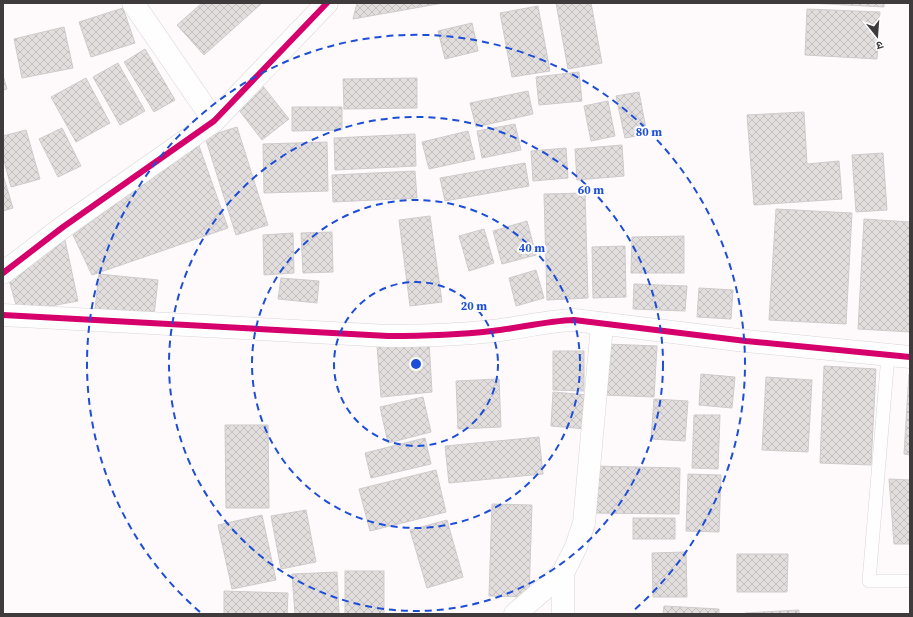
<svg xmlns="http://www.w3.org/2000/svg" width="913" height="617" viewBox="0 0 913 617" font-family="'Source Serif 4','Noto Sans Devanagari',serif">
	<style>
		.building { fill: url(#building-cross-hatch); stroke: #cfcbcc }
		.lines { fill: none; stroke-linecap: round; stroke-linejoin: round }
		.service-casing { stroke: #d9d5d6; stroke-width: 14 }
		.minor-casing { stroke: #d9d5d6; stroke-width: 23 }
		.tertiary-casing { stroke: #d9d5d6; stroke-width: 23 }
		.service { stroke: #fffefe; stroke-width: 13 }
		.minor { stroke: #fffefe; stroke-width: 22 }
		.tertiary { stroke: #fffefe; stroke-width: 22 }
		.cycleway-casing { stroke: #fff; stroke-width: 8 }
		.cycleway { stroke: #d6006c; stroke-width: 6 }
		.ring { fill: none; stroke: #1d4ed8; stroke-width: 2; stroke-dasharray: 7 5 }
		.centre { fill: #1d4ed8; stroke: #fff; stroke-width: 2 }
		.ring-label { font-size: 12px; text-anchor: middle; font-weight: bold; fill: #1d4ed8; stroke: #fff; stroke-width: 4; stroke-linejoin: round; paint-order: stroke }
	</style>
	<defs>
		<pattern id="building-cross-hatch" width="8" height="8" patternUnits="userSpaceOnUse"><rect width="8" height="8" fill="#e2dede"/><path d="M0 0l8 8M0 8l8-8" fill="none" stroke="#c3bfbf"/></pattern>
	</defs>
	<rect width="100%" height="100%" fill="#fef9fa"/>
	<!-- building -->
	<g class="building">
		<path d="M 202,3 L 262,3 L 204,55 L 177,25 Z"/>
		<path d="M 357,3 L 443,3 L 353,19 Z"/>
		<path d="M 556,3 L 591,3 L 602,63 L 568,69 Z"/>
		<path d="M 809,3 L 884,3 L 884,7 Z"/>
		<path d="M 538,6 L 550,71 L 512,77 L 500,13 Z"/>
		<path d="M 123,8 L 135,43 L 91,57 L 79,22 Z"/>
		<path d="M 807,9 L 880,12 L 877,59 L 805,55 Z"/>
		<path d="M 472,23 L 478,51 L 445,59 L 438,31 Z"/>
		<path d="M 64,27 L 73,68 L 22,78 L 14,39 Z"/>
		<path d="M 145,49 L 175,100 L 154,112 L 124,62 Z"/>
		<path d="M 118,63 L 145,111 L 120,125 L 93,77 Z"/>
		<path d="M 579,72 L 582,101 L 539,105 L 536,77 Z"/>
		<path d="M 3,75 L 7,89 L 3,90 Z"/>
		<path d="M 86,78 L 110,123 L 76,142 L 51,97 Z"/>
		<path d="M 417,78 L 417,108 L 344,109 L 343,79 Z"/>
		<path d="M 262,85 L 289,119 L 262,140 L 235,105 Z"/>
		<path d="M 528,91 L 533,114 L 476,127 L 470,103 Z"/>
		<path d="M 639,92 L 647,134 L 625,138 L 616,96 Z"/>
		<path d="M 608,101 L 615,136 L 591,141 L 584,106 Z"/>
		<path d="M 292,107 L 342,107 L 342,130 L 292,131 Z"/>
		<path d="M 804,112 L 807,164 L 839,161 L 842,199 L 754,205 L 747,115 Z"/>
		<path d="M 515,124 L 521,150 L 482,158 L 477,131 Z"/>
		<path d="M 237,127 L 268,225 L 236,235 L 205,137 Z"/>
		<path d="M 62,128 L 81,166 L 58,177 L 39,139 Z"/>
		<path d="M 26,130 L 40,179 L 11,187 L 3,157 L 3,136 Z"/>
		<path d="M 468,131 L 475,159 L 429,169 L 422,142 Z"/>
		<path d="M 415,134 L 416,166 L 335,170 L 334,138 Z"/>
		<path d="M 327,142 L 328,191 L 264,193 L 263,144 Z"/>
		<path d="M 198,143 L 228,228 L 92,275 L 73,235 Z"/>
		<path d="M 622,145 L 624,176 L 577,180 L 575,149 Z"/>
		<path d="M 566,148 L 568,178 L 533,181 L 531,151 Z"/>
		<path d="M 883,153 L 887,210 L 856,212 L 852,155 Z"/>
		<path d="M 525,163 L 529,186 L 445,201 L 440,178 Z"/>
		<path d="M 415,171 L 417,198 L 333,202 L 332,175 Z"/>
		<path d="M 3,175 L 13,208 L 3,211 Z"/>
		<path d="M 585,193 L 588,298 L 547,300 L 544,194 Z"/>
		<path d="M 776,209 L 852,213 L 846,324 L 769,320 Z"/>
		<path d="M 430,216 L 442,302 L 410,306 L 399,220 Z"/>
		<path d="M 864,219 L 910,222 L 910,332 L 858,329 Z"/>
		<path d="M 527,221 L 536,255 L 502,264 L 493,231 Z"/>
		<path d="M 484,229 L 494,263 L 469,271 L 459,236 Z"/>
		<path d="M 332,232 L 333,272 L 303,273 L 301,233 Z"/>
		<path d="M 293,233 L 294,273 L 264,275 L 263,235 Z"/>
		<path d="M 684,236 L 684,273 L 631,273 L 632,237 Z"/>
		<path d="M 65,240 L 78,301 L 18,312 L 7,273 Z"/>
		<path d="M 625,246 L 626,297 L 593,298 L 592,247 Z"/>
		<path d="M 536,270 L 544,298 L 516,306 L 509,278 Z"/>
		<path d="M 99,274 L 158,280 L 154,315 L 95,309 Z"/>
		<path d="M 281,278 L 319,281 L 317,303 L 278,299 Z"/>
		<path d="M 634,284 L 687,286 L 685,311 L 633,309 Z"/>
		<path d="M 699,288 L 733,290 L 731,319 L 697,317 Z"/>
		<path d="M 429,342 L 432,392 L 381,397 L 377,346 Z"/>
		<path d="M 606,344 L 657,346 L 654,397 L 604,395 Z"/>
		<path d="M 553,351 L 584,351 L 584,391 L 553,390 Z"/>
		<path d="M 824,366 L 876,369 L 871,465 L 820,463 Z"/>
		<path d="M 701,374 L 735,377 L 732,408 L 699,405 Z"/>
		<path d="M 909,374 L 910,374 L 910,455 L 904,454 Z"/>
		<path d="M 766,377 L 812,380 L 808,452 L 762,450 Z"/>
		<path d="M 499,379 L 501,427 L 458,429 L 456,381 Z"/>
		<path d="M 553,392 L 588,395 L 586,429 L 551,426 Z"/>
		<path d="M 423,397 L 431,432 L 388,443 L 380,407 Z"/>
		<path d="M 654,399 L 688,401 L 685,441 L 651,439 Z"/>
		<path d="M 694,415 L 720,415 L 718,469 L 692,468 Z"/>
		<path d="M 225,425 L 268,425 L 269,508 L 226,508 Z"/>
		<path d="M 539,437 L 543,474 L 449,483 L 445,446 Z"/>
		<path d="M 425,438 L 431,464 L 371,478 L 365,453 Z"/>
		<path d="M 593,466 L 680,468 L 679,514 L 592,513 Z"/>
		<path d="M 436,470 L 446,512 L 370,531 L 359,489 Z"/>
		<path d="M 688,474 L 721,475 L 719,532 L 686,531 Z"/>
		<path d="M 889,479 L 910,480 L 910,544 L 894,544 Z"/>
		<path d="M 492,504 L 532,505 L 529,597 L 489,596 Z"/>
		<path d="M 306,510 L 316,562 L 281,569 L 271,516 Z"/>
		<path d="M 262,515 L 276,580 L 232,589 L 218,525 Z"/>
		<rect x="633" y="518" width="42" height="21"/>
		<path d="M 447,520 L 463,577 L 427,588 L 410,530 Z"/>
		<path d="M 686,552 L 687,597 L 653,597 L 652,553 Z"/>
		<path d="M 737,554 L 788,554 L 787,592 L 737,592 Z"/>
		<rect x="345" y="571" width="39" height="43"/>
		<path d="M 337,572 L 339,614 L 295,614 L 292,574 Z"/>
		<path d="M 224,591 L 288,593 L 287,614 L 224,614 Z"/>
		<path d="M 664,606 L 719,609 L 719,614 L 663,614 Z"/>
		<path d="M 799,610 L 799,614 L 745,614 L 745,613 Z"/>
	</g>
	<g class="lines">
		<defs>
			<path id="service" d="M 888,355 L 869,581 L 910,581"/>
			<g id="minor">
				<path d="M 133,3 L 214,121"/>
				<path d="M 3,315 L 388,336 C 423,336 457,335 492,331 C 520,328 546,321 574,320 L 746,341 L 910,357"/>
				<path d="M 515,614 L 563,573"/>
				<path d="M 563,614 L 563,573 L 576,547 L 584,523 L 602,325"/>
			</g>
			<path id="tertiary" d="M 3,273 L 63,227 L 214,121 L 327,3"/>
		</defs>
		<!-- service casing -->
		<use href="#service" class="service-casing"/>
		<!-- minor casing -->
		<use href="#minor" class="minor-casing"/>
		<!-- tertiary casing -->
		<use href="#tertiary" class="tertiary-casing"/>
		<!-- service -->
		<use href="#service" class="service"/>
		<!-- minor -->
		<use href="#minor" class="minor"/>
		<!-- tertiary -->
		<use href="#tertiary" class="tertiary"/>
		<defs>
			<g id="cycleway">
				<path d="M 3,273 L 63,227 L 214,121 L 327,3"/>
				<path d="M 3,315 L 388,336 C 423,336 457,335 492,331 C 520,328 546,321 574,320 L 746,341 L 910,357"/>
			</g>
		</defs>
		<!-- cycleway casing -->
		<use href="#cycleway" class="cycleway-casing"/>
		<!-- cycleway -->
		<use href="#cycleway" class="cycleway"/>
	</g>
	<!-- distance rings -->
	<g class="ring">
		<circle cx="416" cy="364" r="82"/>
		<circle cx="416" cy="364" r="164"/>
		<circle cx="416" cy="364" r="247"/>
		<path d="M200 612A329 329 0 1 1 632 612"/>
	</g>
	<circle cx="416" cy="364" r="6" class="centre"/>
	<g class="ring-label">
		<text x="649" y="136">80 m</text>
		<text x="591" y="194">60 m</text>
		<text x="532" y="252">40 m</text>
		<text x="474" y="310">20 m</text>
	</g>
	<!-- border -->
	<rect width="913" height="617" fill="none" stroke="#3f3a3b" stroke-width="8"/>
	<!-- north arrow -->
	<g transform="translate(877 36) rotate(163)" stroke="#ffffff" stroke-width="3" paint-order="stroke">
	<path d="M0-3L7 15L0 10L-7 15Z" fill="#3f3a3b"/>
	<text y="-6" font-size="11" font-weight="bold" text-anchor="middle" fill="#3f3a3b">उ</text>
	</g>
</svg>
